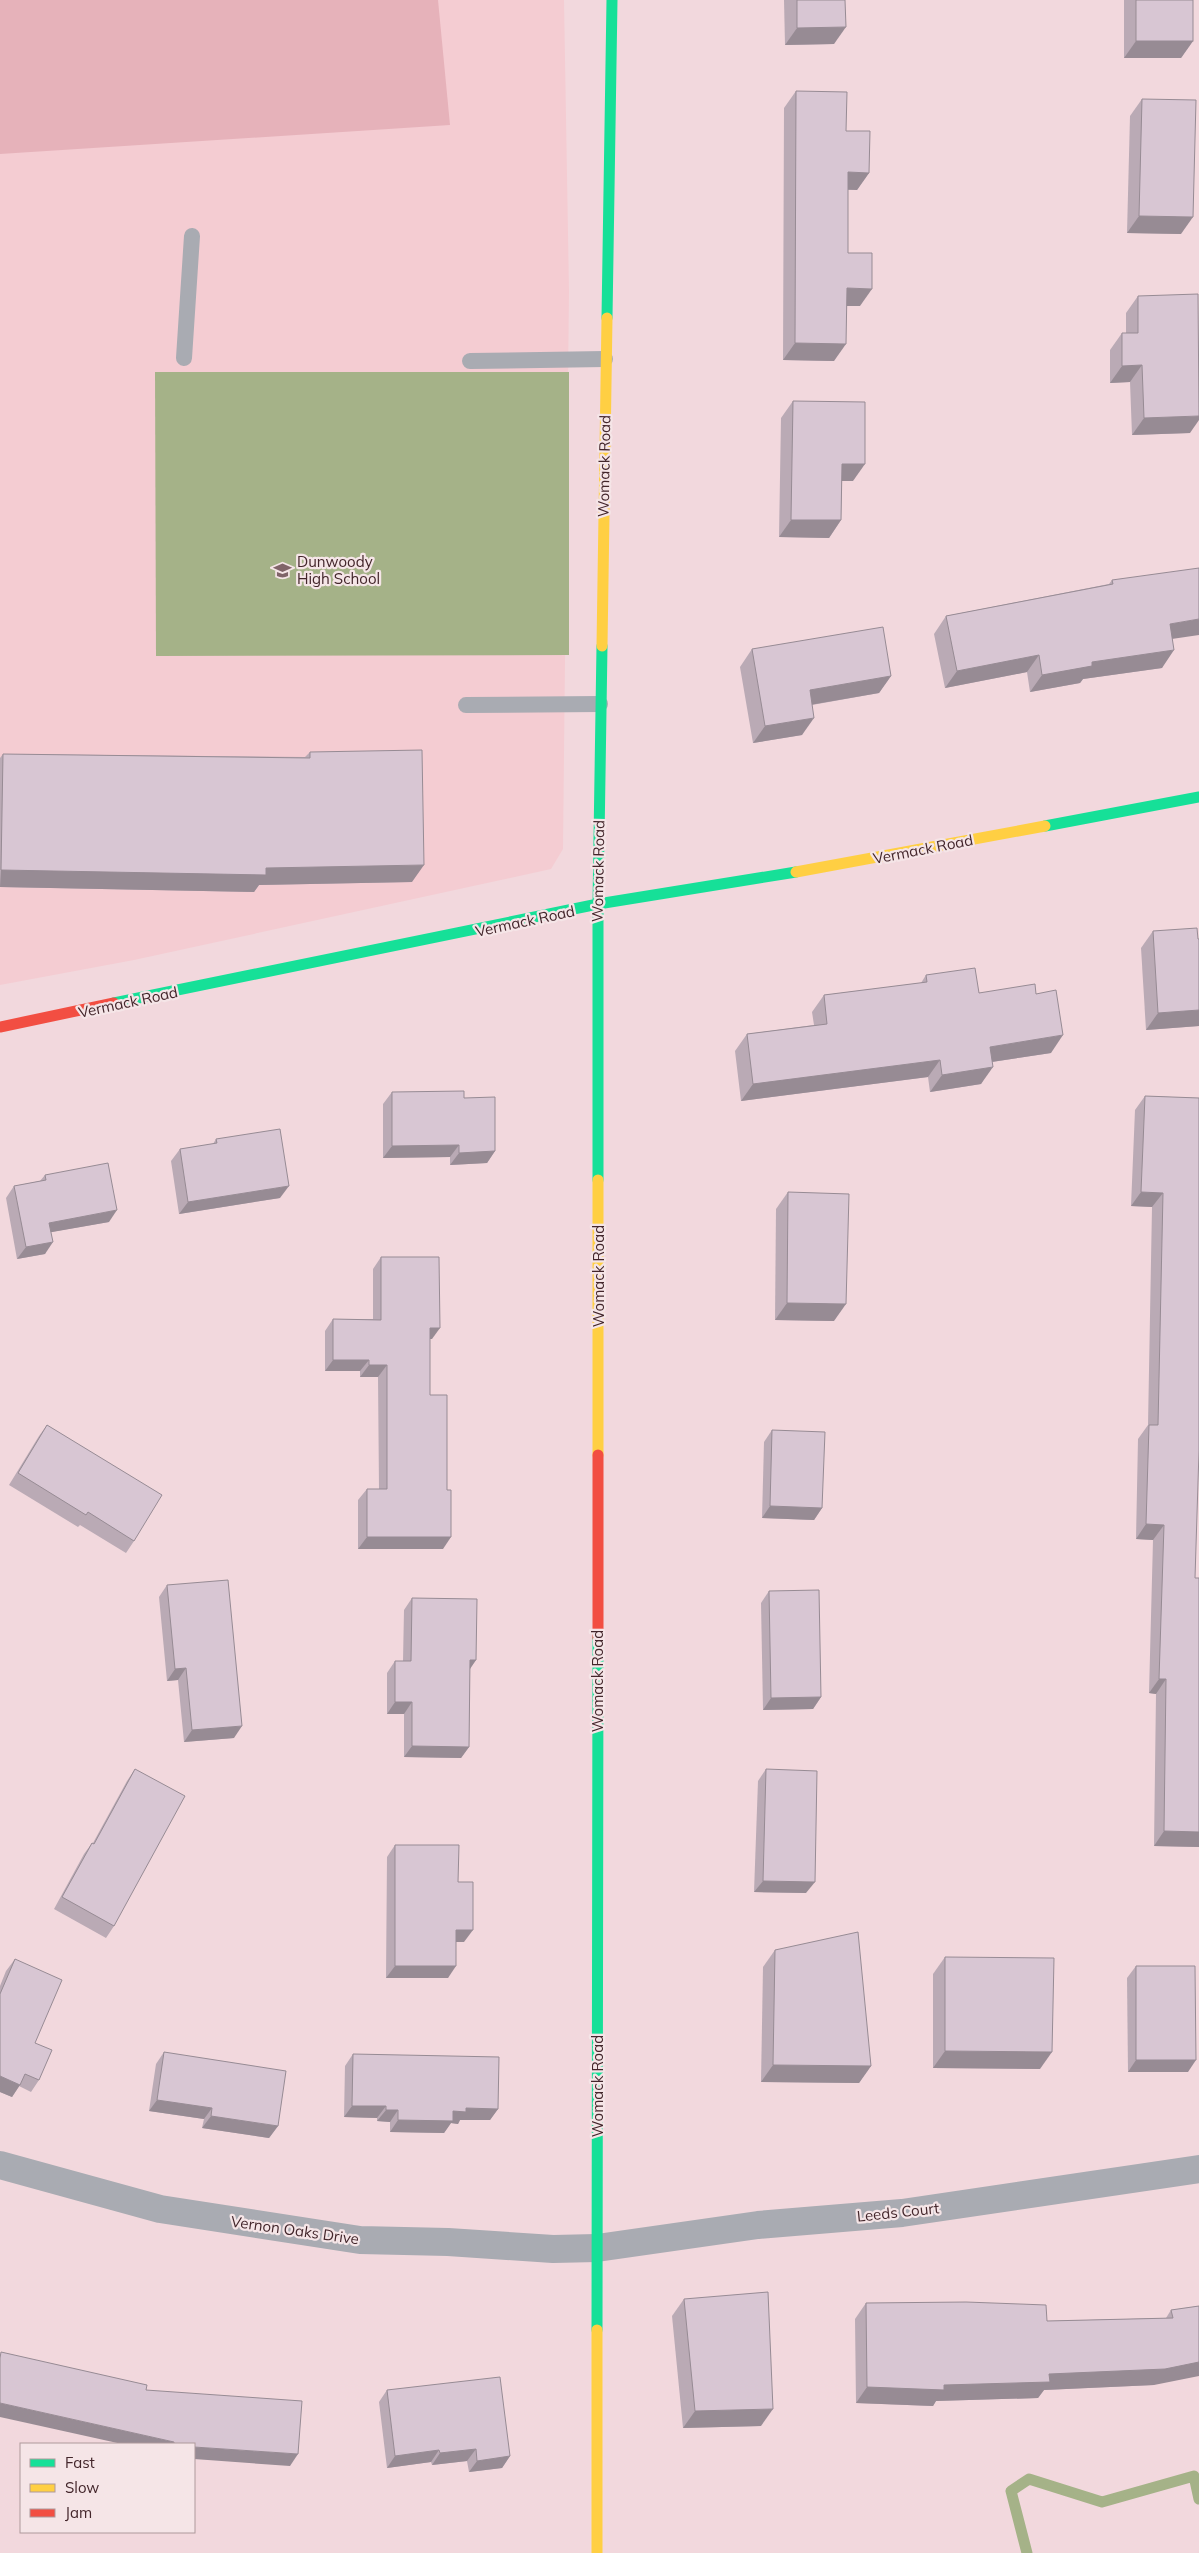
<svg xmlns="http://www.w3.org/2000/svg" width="1199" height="2553" viewBox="0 0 1199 2553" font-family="Mulish,sans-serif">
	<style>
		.built { fill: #f4ccd2 }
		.green { fill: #e6b2ba }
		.water { fill: #a5b288 }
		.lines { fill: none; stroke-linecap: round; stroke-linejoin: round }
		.stream { stroke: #a5b288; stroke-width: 11 }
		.lane { stroke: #a9abb2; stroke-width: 16 }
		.street { stroke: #a9abb2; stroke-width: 28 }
		.fast { stroke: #16e098; stroke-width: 11 }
		.slow { stroke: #ffcf43; stroke-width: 11 }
		.jam { stroke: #f24e42; stroke-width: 11 }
		.wall { fill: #baaab5 }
		.shaded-wall { fill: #978b94 }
		.building { fill: #d8c6d3; stroke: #978b94 }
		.labels { text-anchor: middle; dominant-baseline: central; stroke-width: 4.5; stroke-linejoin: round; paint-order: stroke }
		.street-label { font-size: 15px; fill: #43262b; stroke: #f5e5e7 }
		.poi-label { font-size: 15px; fill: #43262b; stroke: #f5e5e7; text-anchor: start }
	</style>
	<rect width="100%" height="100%" fill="#f2d8dd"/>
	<!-- built -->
	<path class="built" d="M 0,0 L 564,0 L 569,291 L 563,849 L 551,869 L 134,960 L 0,985 Z"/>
	<!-- green -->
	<path class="green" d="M 0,0 L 438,0 L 450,125 L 0,154 Z"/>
	<!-- water -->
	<path class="water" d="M 155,372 L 569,372 L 569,655 L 156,656 Z"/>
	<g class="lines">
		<!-- stream -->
		<path class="stream" d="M 1027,2553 L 1011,2491 L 1029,2479 L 1102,2502 L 1194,2476 L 1199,2499"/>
		<!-- lane -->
		<g class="lane">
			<path d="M 184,358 L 192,236"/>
			<path d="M 470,361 L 605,359"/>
			<path d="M 466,705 L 600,704"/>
		</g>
		<!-- street -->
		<path class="street" d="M 0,2165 L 160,2209 L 360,2240 L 448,2242 L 553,2249 L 597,2248 L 758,2225 L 902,2213 L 1199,2169"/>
		<!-- fast -->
		<g class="fast">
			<path d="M 607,318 L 612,0"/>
			<path d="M 1045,826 L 1199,797"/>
			<path d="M 114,1003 L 598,904 L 796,872"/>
			<path d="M 598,1180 L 598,904 L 602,646"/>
			<path d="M 597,2330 L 598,1638"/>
		</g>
		<!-- slow -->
		<g class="slow">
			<path d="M 602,646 L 607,318"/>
			<path d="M 796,872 L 1045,826"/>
			<path d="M 598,1455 L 598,1180"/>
			<path d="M 597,2553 L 597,2330"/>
		</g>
		<!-- jam -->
		<g class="jam">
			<path d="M 0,1027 L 114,1003"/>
			<path d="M 598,1638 L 598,1455"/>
		</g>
	</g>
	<!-- wall -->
	<g class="wall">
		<path d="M 784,0 L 845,0 L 834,44 L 785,45 Z"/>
		<path d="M 1124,0 L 1193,0 L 1193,41 L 1181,58 L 1124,58 Z"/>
		<path d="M 796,91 L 846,131 L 869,173 L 857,190 L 848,190 L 848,253 L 860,306 L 847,306 L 834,361 L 783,360 L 784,108 Z"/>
		<path d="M 1142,99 L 1181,234 L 1127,233 L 1130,116 Z"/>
		<path d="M 1138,296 L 1190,433 L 1132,435 L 1130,382 L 1110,383 L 1110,350 L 1122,333 L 1126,333 L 1126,313 Z"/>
		<path d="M 793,401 L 853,481 L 842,481 L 841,520 L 829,538 L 779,537 L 781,418 Z"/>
		<path d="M 1112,580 L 1172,639 L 1162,668 L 1083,679 L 1080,683 L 1030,692 L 1027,672 L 945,688 L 934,634 L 946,616 L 1109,584 Z"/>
		<path d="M 752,649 L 891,676 L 879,693 L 812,705 L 802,735 L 753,743 L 740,667 Z"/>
		<path d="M 310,752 L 412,882 L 259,885 L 254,892 L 0,887 L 0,758 L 3,754 L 305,757 Z"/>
		<path d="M 1153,931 L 1198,939 L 1199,1026 L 1146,1030 L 1141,948 Z"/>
		<path d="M 926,975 L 979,993 L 1036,994 L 1051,1053 L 992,1062 L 981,1084 L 930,1092 L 928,1077 L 741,1101 L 735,1051 L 747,1034 L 814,1025 L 812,1012 L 824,995 L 921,983 Z"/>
		<path d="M 392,1092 L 464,1098 L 495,1151 L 487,1163 L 450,1165 L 450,1157 L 383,1158 L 383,1104 Z"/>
		<path d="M 1145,1096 L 1199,1098 L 1195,1578 L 1199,1578 L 1199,1847 L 1154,1846 L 1156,1694 L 1149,1693 L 1153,1540 L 1136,1539 L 1138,1439 L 1148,1425 L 1152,1207 L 1131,1206 L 1135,1110 Z"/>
		<path d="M 216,1139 L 280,1198 L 179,1214 L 171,1161 L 180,1149 L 213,1144 Z"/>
		<path d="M 45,1175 L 109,1222 L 51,1232 L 45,1254 L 17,1259 L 6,1198 L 14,1186 L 40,1181 Z"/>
		<path d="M 788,1192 L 834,1321 L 775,1320 L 776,1209 Z"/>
		<path d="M 381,1257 L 432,1339 L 430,1339 L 430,1395 L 443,1549 L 358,1549 L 358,1500 L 367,1489 L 379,1489 L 378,1377 L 360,1377 L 360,1371 L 325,1371 L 325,1331 L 333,1319 L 373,1319 L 373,1269 Z"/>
		<path d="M 47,1425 L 134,1541 L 126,1553 L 80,1525 L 78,1527 L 9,1485 L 39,1436 Z"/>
		<path d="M 772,1430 L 822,1508 L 814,1520 L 762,1518 L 764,1442 Z"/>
		<path d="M 167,1585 L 234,1738 L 184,1742 L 178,1680 L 167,1681 L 159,1597 Z"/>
		<path d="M 769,1591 L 821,1697 L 813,1709 L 763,1710 L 761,1603 Z"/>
		<path d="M 412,1598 L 476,1660 L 470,1668 L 469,1747 L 461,1758 L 404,1757 L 404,1714 L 387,1714 L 387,1673 L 395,1661 L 403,1661 L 404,1610 Z"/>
		<path d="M 135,1769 L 114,1926 L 106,1938 L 54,1909 L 84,1854 L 92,1843 L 93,1843 L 127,1781 Z"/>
		<path d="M 766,1769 L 806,1893 L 754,1892 L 758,1781 Z"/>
		<path d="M 395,1845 L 458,1882 L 464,1942 L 456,1942 L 448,1978 L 386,1978 L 387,1857 Z"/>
		<path d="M 775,1950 L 871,2066 L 859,2083 L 761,2082 L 763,1967 Z"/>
		<path d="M 945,1957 L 1040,2069 L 933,2068 L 933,1974 Z"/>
		<path d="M 15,1959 L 35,2043 L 39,2080 L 31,2092 L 19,2086 L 12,2097 L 0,2092 L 0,1986 L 6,1971 Z"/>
		<path d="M 1136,1966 L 1188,2072 L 1128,2072 L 1127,1978 Z"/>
		<path d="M 164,2052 L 278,2126 L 269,2138 L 202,2128 L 204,2119 L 149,2111 L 156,2064 Z"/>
		<path d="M 353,2054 L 498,2109 L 490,2120 L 460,2120 L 458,2124 L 451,2123 L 444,2133 L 390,2132 L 390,2122 L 377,2121 L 377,2118 L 344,2117 L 345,2066 Z"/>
		<path d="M 684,2299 L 761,2426 L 683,2428 L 672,2316 Z"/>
		<path d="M 866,2303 L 1047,2321 L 1166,2318 L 1171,2310 L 1199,2306 L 1154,2385 L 1044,2390 L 1038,2398 L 936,2401 L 933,2406 L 856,2403 L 855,2319 Z"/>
		<path d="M 387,2390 L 510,2456 L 502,2468 L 469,2472 L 467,2461 L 432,2465 L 431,2462 L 387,2468 L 379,2402 Z"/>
	</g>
	<!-- shaded-wall -->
	<g class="shaded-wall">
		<path d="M 846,27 L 834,44 L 785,45 L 797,28 Z"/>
		<path d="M 1136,41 L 1193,41 L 1181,58 L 1124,58 Z"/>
		<path d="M 848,172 L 869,173 L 857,190 L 836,189 Z"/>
		<path d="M 1139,216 L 1193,217 L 1181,234 L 1127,233 Z"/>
		<path d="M 847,288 L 872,289 L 860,306 L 835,306 Z"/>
		<path d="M 795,343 L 846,344 L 834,361 L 783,360 Z"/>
		<path d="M 1142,365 L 1130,382 L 1110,383 L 1122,366 Z"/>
		<path d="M 1199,416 L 1199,420 L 1190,433 L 1132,435 L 1144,418 Z"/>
		<path d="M 842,464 L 865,464 L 853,481 L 830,481 Z"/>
		<path d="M 791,520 L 841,520 L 829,538 L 779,537 Z"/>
		<path d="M 1199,619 L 1199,635 L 1158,641 L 1170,624 Z"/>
		<path d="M 1174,650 L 1162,668 L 1083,679 L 1080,683 L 1030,692 L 1042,675 L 1092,662 Z"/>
		<path d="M 1039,655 L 1027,672 L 945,688 L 957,671 Z"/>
		<path d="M 891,676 L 879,693 L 798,707 L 810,690 Z"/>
		<path d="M 814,718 L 802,735 L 753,743 L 765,726 Z"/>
		<path d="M 424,865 L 412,882 L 259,885 L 254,892 L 0,887 L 1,870 L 266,868 Z"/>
		<path d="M 1199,1010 L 1199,1026 L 1146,1030 L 1158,1013 Z"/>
		<path d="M 1063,1035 L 1051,1053 L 978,1064 L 990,1047 Z"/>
		<path d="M 940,1060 L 928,1077 L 741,1101 L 753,1084 Z"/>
		<path d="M 993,1067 L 981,1084 L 930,1092 L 942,1075 Z"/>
		<path d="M 459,1145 L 450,1157 L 383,1158 L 392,1146 Z"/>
		<path d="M 495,1151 L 487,1163 L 450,1165 L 459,1153 Z"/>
		<path d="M 289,1186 L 280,1198 L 179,1214 L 188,1202 Z"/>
		<path d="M 1141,1192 L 1163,1193 L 1152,1207 L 1131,1206 Z"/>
		<path d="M 117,1210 L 109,1222 L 41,1234 L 49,1223 Z"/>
		<path d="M 53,1242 L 45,1254 L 17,1259 L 26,1247 Z"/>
		<path d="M 787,1303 L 846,1304 L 834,1321 L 775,1320 Z"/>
		<path d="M 430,1328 L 440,1328 L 432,1339 L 422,1339 Z"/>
		<path d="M 333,1360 L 369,1360 L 360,1371 L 325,1371 Z"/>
		<path d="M 369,1365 L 387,1365 L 378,1377 L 360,1377 Z"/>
		<path d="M 770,1506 L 822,1508 L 814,1520 L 762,1518 Z"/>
		<path d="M 1146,1524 L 1164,1525 L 1153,1540 L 1136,1539 Z"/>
		<path d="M 367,1537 L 451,1537 L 443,1549 L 358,1549 Z"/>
		<path d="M 470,1660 L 476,1660 L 468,1672 Z"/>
		<path d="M 186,1668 L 178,1680 L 167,1681 L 175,1669 Z"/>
		<path d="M 1159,1679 L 1166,1679 L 1156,1694 L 1149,1693 Z"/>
		<path d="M 821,1697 L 813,1709 L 763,1710 L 771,1698 Z"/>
		<path d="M 395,1702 L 412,1702 L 404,1714 L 387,1714 Z"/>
		<path d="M 242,1726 L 234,1738 L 184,1742 L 192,1730 Z"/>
		<path d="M 412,1746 L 469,1747 L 461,1758 L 404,1757 Z"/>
		<path d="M 1164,1831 L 1199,1832 L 1199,1847 L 1154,1846 Z"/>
		<path d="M 763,1881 L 815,1882 L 806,1893 L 754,1892 Z"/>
		<path d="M 456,1930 L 473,1930 L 464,1942 L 448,1942 Z"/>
		<path d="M 395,1966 L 456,1966 L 448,1978 L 386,1978 Z"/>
		<path d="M 945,2051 L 1052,2052 L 1040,2069 L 933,2068 Z"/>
		<path d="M 1136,2060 L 1196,2060 L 1188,2072 L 1128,2072 Z"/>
		<path d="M 773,2065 L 871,2066 L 859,2083 L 761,2082 Z"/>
		<path d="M 0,2076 L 20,2085 L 12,2097 L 0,2092 Z"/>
		<path d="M 157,2100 L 212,2108 L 204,2119 L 149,2111 Z"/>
		<path d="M 352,2106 L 386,2106 L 377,2118 L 344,2117 Z"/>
		<path d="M 466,2108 L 498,2109 L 490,2120 L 460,2120 L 458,2124 L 451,2123 L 444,2133 L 390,2132 L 398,2120 Z"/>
		<path d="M 386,2110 L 398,2110 L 390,2122 L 377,2121 Z"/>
		<path d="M 211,2116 L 278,2126 L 269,2138 L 202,2128 Z"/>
		<path d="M 1199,2362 L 1199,2376 L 1154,2385 L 1044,2390 L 1038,2398 L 936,2401 L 933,2406 L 856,2403 L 867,2387 L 944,2385 L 1049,2374 Z"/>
		<path d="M 0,2403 L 174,2442 L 173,2444 L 122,2444 L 0,2417 Z"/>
		<path d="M 773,2409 L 761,2426 L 683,2428 L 695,2411 Z"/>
		<path d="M 194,2447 L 298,2454 L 290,2466 L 194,2459 Z"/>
		<path d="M 476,2449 L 467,2461 L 432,2465 L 440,2453 Z"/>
		<path d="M 439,2450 L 431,2462 L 387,2468 L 395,2456 Z"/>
		<path d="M 510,2456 L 502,2468 L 469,2472 L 477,2461 Z"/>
	</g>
	<!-- building -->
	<g class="building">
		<path d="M 797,0 L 845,0 L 846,27 L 797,28 Z"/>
		<rect x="1136" y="0" width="57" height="41"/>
		<path d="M 796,91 L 847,92 L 846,131 L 870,131 L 869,173 L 848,172 L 848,253 L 872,253 L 872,289 L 847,288 L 846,344 L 795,343 Z"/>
		<path d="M 1142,99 L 1196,100 L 1193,217 L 1139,216 Z"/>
		<path d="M 1198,294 L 1199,416 L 1144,418 L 1142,365 L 1122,366 L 1122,333 L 1138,333 L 1138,296 Z"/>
		<path d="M 793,401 L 865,402 L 865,464 L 842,464 L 841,520 L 791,520 Z"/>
		<path d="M 1199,568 L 1199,619 L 1170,624 L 1174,650 L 1092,662 L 1092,666 L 1042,675 L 1039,655 L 957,671 L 946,616 L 1113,584 L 1112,580 Z"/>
		<path d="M 883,627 L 891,676 L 810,690 L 814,718 L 765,726 L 752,649 Z"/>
		<path d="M 422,750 L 424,865 L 266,868 L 266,875 L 1,870 L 3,754 L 310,758 L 310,752 Z"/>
		<path d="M 1197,928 L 1198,939 L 1199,939 L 1199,1010 L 1158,1013 L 1153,931 Z"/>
		<path d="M 975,968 L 979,993 L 1035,984 L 1036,994 L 1056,990 L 1063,1035 L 990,1047 L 993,1067 L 942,1075 L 940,1060 L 753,1084 L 747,1034 L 827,1024 L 824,995 L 927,982 L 926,975 Z"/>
		<path d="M 464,1091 L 464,1098 L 495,1097 L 495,1151 L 459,1153 L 459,1145 L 392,1146 L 392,1092 Z"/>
		<path d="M 1145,1096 L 1199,1098 L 1199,1451 L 1195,1578 L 1199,1578 L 1199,1832 L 1164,1831 L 1166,1679 L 1159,1679 L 1164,1525 L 1146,1524 L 1149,1425 L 1158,1425 L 1163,1193 L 1141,1192 Z"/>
		<path d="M 280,1129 L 289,1186 L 188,1202 L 180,1149 L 217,1143 L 216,1139 Z"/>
		<path d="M 108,1163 L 117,1210 L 49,1223 L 53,1242 L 26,1247 L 14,1186 L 46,1180 L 45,1175 Z"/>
		<path d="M 788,1192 L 849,1194 L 846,1304 L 787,1303 Z"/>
		<path d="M 381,1257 L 439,1257 L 440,1328 L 430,1328 L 430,1395 L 447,1395 L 447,1490 L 451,1490 L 451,1537 L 367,1537 L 367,1489 L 387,1489 L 387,1365 L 369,1365 L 369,1360 L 333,1360 L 333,1319 L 381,1320 Z"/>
		<path d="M 47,1425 L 162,1495 L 134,1541 L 88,1512 L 86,1515 L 18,1473 Z"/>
		<path d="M 772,1430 L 825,1432 L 822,1508 L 770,1506 Z"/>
		<path d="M 228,1580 L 242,1726 L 192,1730 L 186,1668 L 175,1669 L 167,1585 Z"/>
		<path d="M 819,1590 L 821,1697 L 771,1698 L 769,1591 Z"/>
		<path d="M 412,1598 L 477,1599 L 476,1660 L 470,1660 L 469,1747 L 412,1746 L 412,1702 L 395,1702 L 395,1661 L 411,1661 Z"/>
		<path d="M 135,1769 L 185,1796 L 114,1926 L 62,1897 L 92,1843 L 94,1844 Z"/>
		<path d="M 766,1769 L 817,1771 L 815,1882 L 763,1881 Z"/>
		<path d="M 395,1845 L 459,1845 L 458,1882 L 473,1882 L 473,1930 L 456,1930 L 456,1966 L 395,1966 Z"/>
		<path d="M 858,1932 L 871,2066 L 773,2065 L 775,1950 Z"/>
		<path d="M 945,1957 L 1054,1958 L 1052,2052 L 945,2051 Z"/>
		<path d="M 15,1959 L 62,1980 L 35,2043 L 52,2050 L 39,2080 L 25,2074 L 20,2085 L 0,2076 L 0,1994 Z"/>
		<path d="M 1136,1966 L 1195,1966 L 1196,2060 L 1136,2060 Z"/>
		<path d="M 164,2052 L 286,2071 L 278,2126 L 211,2116 L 212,2108 L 157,2100 Z"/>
		<path d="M 353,2054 L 499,2057 L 498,2109 L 466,2108 L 466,2112 L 453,2111 L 453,2121 L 398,2120 L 398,2110 L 386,2110 L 386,2106 L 352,2106 Z"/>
		<path d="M 768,2292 L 773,2409 L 695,2411 L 684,2299 Z"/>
		<path d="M 966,2302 L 1046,2305 L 1047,2321 L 1173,2318 L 1171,2310 L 1199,2306 L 1199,2362 L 1165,2369 L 1049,2374 L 1050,2382 L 944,2385 L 944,2390 L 867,2387 L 866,2303 Z"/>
		<path d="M 1,2352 L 147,2385 L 146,2390 L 302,2401 L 298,2454 L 194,2447 L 194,2444 L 174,2444 L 174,2442 L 0,2403 L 0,2358 Z"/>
		<path d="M 500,2377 L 510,2456 L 477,2461 L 476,2449 L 440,2453 L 439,2450 L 395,2456 L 387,2390 Z"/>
	</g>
	<!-- icons -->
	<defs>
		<symbol id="school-bare" viewBox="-9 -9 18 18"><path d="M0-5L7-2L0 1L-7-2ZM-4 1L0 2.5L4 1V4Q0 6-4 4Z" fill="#806469" stroke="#f5e5e7" stroke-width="2.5" paint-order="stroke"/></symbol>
	</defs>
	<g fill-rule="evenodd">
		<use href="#school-bare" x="270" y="558" width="25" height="25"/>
	</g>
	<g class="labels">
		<!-- street labels -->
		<g class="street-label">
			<text transform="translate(604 466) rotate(-89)">Womack Road</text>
			<text transform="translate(923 849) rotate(-11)">Vermack Road</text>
			<text transform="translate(598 871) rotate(-89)">Womack Road</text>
			<text transform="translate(525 921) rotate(-12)">Vermack Road</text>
			<text transform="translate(128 1002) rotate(-12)">Vermack Road</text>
			<text transform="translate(598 1276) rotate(-90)">Womack Road</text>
			<text transform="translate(597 1681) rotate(-90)">Womack Road</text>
			<text transform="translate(597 2086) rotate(-90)">Womack Road</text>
			<text transform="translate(898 2212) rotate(-6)">Leeds Court</text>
			<text transform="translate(295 2230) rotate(8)">Vernon Oaks Drive</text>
		</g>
		<!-- poi labels -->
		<g class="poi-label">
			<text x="297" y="561">Dunwoody<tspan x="297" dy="17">High School</tspan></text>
		</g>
	</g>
	<!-- legend -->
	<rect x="20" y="2443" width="175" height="90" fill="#f5e5e7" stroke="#ae999c"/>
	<rect x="30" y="2459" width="25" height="8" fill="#16e098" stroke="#ae999c"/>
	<text x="65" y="2468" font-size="15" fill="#43262b">Fast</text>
	<rect x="30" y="2484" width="25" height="8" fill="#ffcf43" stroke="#ae999c"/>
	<text x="65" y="2493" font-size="15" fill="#43262b">Slow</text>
	<rect x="30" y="2509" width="25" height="8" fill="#f24e42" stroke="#ae999c"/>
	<text x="65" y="2518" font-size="15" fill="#43262b">Jam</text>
</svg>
